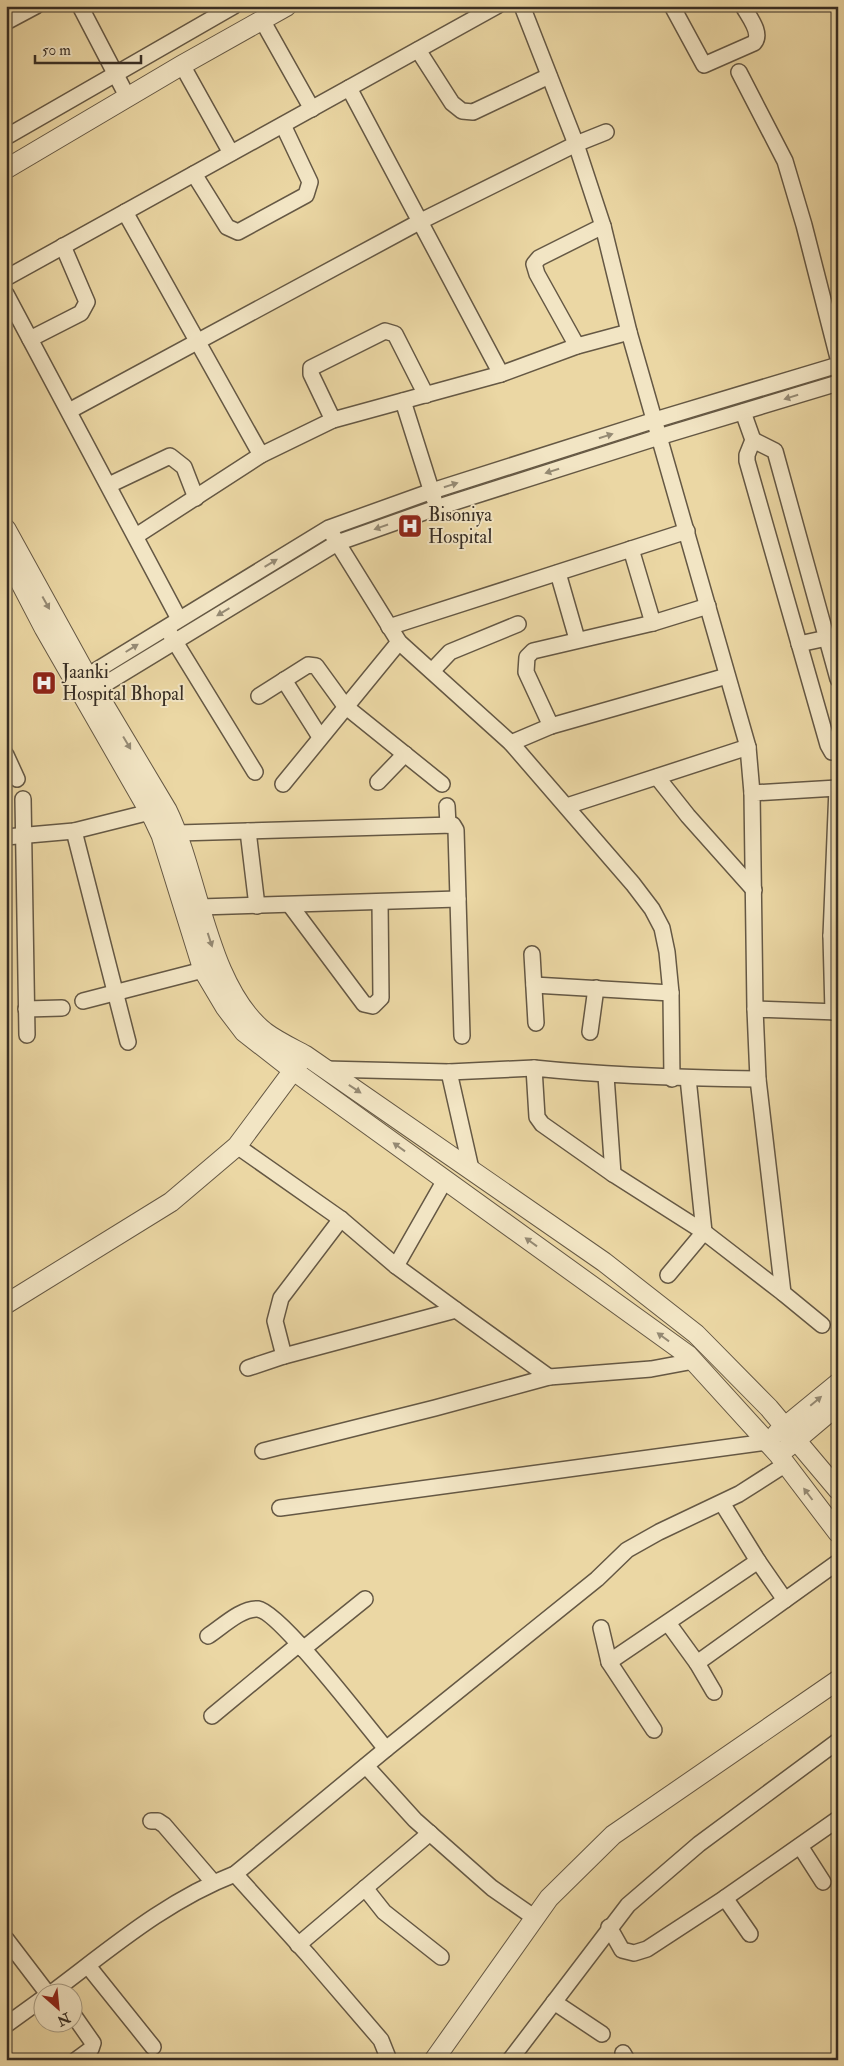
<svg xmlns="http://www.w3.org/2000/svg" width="844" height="2066" viewBox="0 0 844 2066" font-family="'IM FELL Double Pica',serif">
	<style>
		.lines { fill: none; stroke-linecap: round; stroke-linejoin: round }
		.minor-casing { stroke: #655844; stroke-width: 18 }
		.tertiary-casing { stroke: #655844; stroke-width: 21 }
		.minor { stroke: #f2e5c4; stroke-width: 15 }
		.tertiary { stroke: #f2e5c4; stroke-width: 19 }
		.oneway { fill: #958a74 }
		.labels { text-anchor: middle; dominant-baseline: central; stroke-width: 4; stroke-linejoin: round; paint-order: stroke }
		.poi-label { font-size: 19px; fill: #382e24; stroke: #f2e5c4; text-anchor: start }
	</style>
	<rect width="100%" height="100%" fill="#ebd7a4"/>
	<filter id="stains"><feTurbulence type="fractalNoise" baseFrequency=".004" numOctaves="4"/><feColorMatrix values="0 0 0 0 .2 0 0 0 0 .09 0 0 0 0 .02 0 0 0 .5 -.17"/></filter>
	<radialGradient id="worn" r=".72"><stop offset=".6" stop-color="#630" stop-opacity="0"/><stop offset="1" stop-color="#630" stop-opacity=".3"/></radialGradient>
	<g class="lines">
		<defs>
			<g id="minor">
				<path d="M 80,6 L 128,98"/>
				<path d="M 522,6 L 576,144 L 603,226 L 629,332 L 748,747 L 752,793"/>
				<path d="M 672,6 L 704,65 L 754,43 C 763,33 748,16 743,6"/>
				<path d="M 262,20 L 312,109"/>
				<path d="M 6,22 L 36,6"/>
				<path d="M 418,50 L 452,103 L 462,111 L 473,112 L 549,76"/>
				<path d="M 182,65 L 231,153"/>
				<path d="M 739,72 L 785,161 L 804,225 L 838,358"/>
				<path d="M 349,88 L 501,374"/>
				<path d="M 6,137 L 234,6"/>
				<path d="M 194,174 L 227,227 L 238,232 L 306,195 L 310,182 L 283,125"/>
				<path d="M 125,212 L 261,455"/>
				<path d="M 6,278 L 497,6"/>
				<path d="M 6,294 L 179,619"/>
				<path d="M 30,339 L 81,313 L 87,302 L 63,246"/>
				<path d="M 577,346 L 537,274 L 534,264 L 539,258 L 603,226"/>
				<path d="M 403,401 L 434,499"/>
				<path d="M 69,411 L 421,221 L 576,144 L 606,132"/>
				<path d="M 743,412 L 753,440 L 747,455 L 747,461 L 828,745 L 832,752 L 838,752"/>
				<path d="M 333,420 L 311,374 L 311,368 L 385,331 L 395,334 L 426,395"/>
				<path d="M 753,440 L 775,451 L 838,679"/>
				<path d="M 109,485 L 170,456 L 184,467 L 196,498"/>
				<path d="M 332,534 L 399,642 L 511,743 L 633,884 L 652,909 L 662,928 L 667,952 L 671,993 L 672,1079"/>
				<path d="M 136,536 L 261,455 L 333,420 L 501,374 L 577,346 L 629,332"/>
				<path d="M 631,549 L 653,623"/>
				<path d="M 558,573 L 577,639"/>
				<path d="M 389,627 L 687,531"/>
				<path d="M 169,632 L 255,772"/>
				<path d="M 799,644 L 827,638"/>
				<path d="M 432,671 L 450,652 L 518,624"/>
				<path d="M 284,680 L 320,737"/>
				<path d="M 79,681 L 329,528 L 432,491 L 655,420 L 838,365"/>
				<path d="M 87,695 L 337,543 L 436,508 L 659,437 L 838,383"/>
				<path d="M 259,696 L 308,665 L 316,666 L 345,706 L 442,784"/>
				<path d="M 551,726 L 526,672 L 527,657 L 533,651 L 653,623 L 708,606"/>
				<path d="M 511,743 L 551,726 L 727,676"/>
				<path d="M 6,755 L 17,779"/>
				<path d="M 657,777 L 688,816 L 754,890"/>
				<path d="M 378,782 L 405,754"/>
				<path d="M 283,784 L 399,642"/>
				<path d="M 23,799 L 27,1035"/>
				<path d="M 447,806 L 448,825"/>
				<path d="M 567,806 L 748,747"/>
				<path d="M 74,831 L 128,1042"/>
				<path d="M 248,831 L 257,906"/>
				<path d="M 178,833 L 453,825 L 456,830 L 462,1036"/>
				<path d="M 6,837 L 74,831 L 150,812"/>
				<path d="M 290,905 L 364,1004 L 373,1006 L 381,998 L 380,902"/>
				<path d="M 200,907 L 458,899"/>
				<path d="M 532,954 L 536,1023"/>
				<path d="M 534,985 L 671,993"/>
				<path d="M 83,1001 L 203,970"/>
				<path d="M 26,1009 L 62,1008"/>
				<path d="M 755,1009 L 752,793 L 837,788 L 831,936"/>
				<path d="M 833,1012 L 831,936 L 838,935"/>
				<path d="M 590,1032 L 596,988"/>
				<path d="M 325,1069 L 449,1072 L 534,1068"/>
				<path d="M 449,1072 L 471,1169"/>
				<path d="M 606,1076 L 613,1174"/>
				<path d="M 758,1079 C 682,1078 610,1076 534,1068 L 537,1117 L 542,1124 L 613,1174 L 704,1232 L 783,1293"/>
				<path d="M 237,1146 L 341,1219 L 396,1266 L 456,1310"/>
				<path d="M 396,1266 L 445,1180"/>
				<path d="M 668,1275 L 704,1232 L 688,1078"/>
				<path d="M 822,1325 L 783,1293 L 758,1079 L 755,1009 L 838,1012"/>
				<path d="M 284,1356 L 275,1321 L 281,1298 L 341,1219"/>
				<path d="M 248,1368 L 284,1356 L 456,1310 L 549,1377"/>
				<path d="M 263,1451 L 435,1408 L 549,1377 L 651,1369 L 694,1361"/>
				<path d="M 722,1503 L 758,1561"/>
				<path d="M 280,1508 L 767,1442"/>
				<path d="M 785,1600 L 838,1562"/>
				<path d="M 601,1628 L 609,1662 L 654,1730"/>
				<path d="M 208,1636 C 222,1627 241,1608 258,1609 C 280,1612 367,1726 386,1749"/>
				<path d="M 303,1649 L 365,1599"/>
				<path d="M 609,1662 L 758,1561 L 785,1600 L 697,1663 L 668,1623"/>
				<path d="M 697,1663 L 714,1692"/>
				<path d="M 212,1716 L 299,1644"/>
				<path d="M 366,1766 L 415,1820 L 492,1888 L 535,1918"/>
				<path d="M 151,1821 L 158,1821 L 164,1825 L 213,1882"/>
				<path d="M 800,1846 L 823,1882"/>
				<path d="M 235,1874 L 308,1955 L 381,2040 L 389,2060"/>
				<path d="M 365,1888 L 384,1912 L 441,1957"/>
				<path d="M 725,1898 L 750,1934"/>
				<path d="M 609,1927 L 622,1950 L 634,1953 L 647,1949 L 725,1898 L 838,1819"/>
				<path d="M 6,1939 L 48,1994"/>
				<path d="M 298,1945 L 430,1833"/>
				<path d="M 88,1966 L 153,2047"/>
				<path d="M 50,1994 C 109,1950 165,1901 235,1874 L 386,1749 L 597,1579 L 627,1550 L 659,1532 L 739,1494 L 786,1464"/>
				<path d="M 554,2002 L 602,2034"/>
				<path d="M 72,2013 L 93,2043 L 91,2049 L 76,2060"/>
				<path d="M 6,2025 L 42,1999"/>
				<path d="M 623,2053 L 627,2060"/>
				<path d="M 510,2060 L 628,1905 L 699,1844 L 838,1741"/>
			</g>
			<g id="tertiary">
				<path d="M 6,169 L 182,65 L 287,6"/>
				<path d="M 6,529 L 87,676 L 167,810 C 199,875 207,986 265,1032 C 277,1041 292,1048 305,1055 L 604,1262 L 696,1334 L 769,1408 L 838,1490"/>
				<path d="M 6,555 L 44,628 L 153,818 L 161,835 L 203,970 L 225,1007 L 244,1032 L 294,1071 L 688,1355 L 778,1454 L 838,1533"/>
				<path d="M 6,1304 L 171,1202 L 237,1146 L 301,1060"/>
				<path d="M 777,1433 L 838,1383"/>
				<path d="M 787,1448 L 838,1405"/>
				<path d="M 434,2060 L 549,1898 L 613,1835 L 838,1680"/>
			</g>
		</defs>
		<!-- minor casing -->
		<use href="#minor" class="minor-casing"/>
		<!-- tertiary casing -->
		<use href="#tertiary" class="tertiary-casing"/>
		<!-- minor -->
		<use href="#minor" class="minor"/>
		<!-- tertiary -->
		<use href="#tertiary" class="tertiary"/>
	</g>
	<!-- one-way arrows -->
	<defs><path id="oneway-solid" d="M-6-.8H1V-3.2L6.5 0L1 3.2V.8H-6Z" transform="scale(1.25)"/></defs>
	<g class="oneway">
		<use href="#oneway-solid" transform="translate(791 397) rotate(163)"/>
		<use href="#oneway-solid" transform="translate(606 436) rotate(-18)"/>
		<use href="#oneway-solid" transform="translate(552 471) rotate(162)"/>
		<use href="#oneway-solid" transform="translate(451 485) rotate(-18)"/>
		<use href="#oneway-solid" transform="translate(381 527) rotate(161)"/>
		<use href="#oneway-solid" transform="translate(271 563) rotate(-31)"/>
		<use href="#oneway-solid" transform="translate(46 603) rotate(61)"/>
		<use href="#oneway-solid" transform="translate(223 612) rotate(149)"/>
		<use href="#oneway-solid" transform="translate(132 648) rotate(-32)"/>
		<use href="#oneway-solid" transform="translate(127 743) rotate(59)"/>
		<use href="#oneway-solid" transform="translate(210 940) rotate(72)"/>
		<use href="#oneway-solid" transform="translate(355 1089) rotate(34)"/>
		<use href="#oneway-solid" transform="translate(399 1147) rotate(-144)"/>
		<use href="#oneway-solid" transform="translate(531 1242) rotate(-144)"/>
		<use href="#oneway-solid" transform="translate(663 1337) rotate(-144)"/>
		<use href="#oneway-solid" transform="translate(816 1401) rotate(-40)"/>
		<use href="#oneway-solid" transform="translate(808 1494) rotate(-127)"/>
	</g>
	<!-- icons -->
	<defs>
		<symbol id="hospital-square" viewBox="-11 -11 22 22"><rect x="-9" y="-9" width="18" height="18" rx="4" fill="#8f2418" stroke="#f2e5c4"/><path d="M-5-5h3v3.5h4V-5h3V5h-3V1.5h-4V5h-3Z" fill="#fff"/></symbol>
	</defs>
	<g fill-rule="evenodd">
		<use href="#hospital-square" x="396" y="512" width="28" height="28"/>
		<use href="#hospital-square" x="30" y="669" width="28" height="28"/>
	</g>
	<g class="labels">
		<!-- poi labels -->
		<g class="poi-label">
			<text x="428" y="515">Bisoniya<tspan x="428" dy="22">Hospital</tspan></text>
			<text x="62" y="672">Jaanki<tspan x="62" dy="22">Hospital Bhopal</tspan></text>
		</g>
	</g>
	<!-- margin -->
	<rect width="844" height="2066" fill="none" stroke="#ebd7a4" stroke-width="25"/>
	<rect x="8" y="8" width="829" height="2051" fill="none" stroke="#382e24" stroke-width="2.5"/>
	<rect x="12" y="12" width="819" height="2041" fill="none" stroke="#382e24"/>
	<!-- north arrow -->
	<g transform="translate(58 2008) rotate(153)"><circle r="24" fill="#f2e5c4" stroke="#a89c84"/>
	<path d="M0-4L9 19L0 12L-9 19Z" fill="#8f2418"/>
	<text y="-8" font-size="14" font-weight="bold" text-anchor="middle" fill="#382e24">N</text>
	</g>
	<!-- scale -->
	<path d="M35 55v8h106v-8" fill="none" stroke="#382e24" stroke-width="2.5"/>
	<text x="42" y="55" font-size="15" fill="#382e24" stroke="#f2e5c4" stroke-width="4" paint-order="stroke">50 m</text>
	<rect width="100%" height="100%" filter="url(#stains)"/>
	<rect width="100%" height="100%" fill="url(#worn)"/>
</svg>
